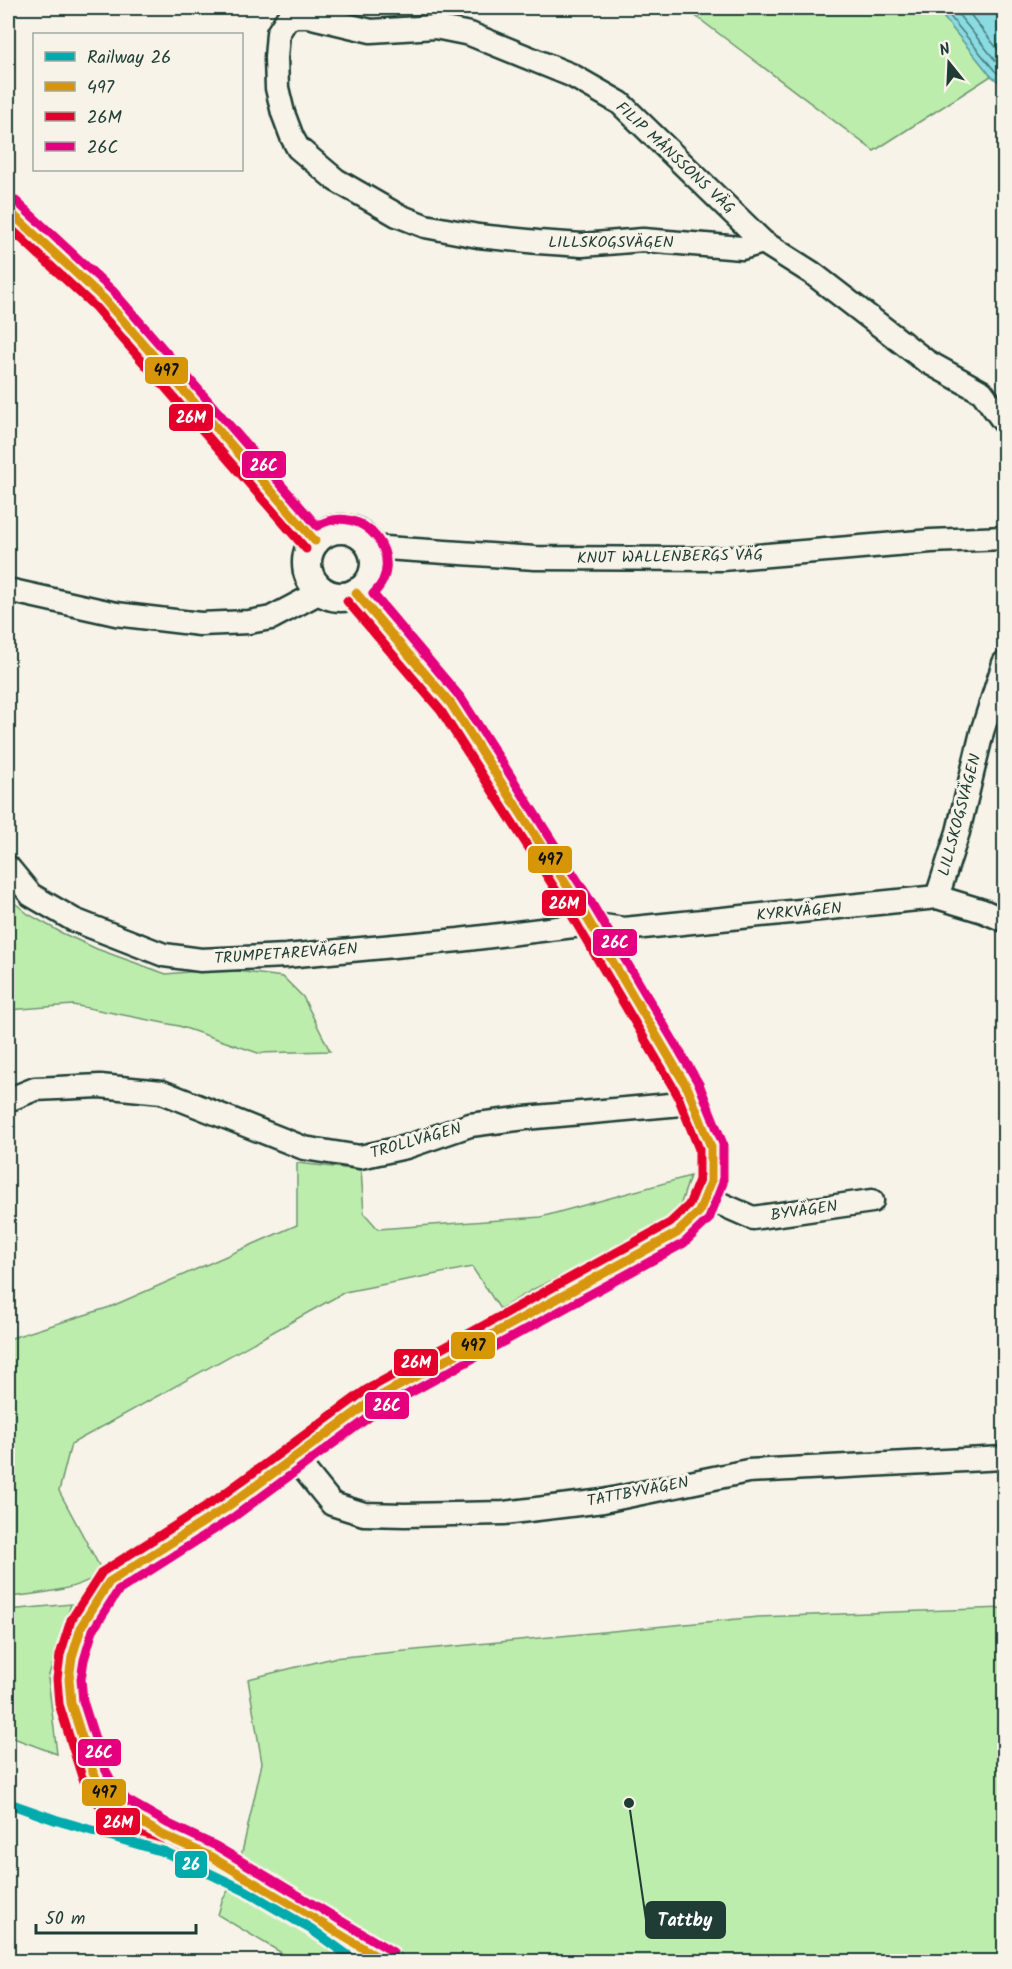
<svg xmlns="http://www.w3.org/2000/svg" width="1012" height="1969" viewBox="0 0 1012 1969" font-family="Kalam,sans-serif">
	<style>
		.green { fill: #bdedac; stroke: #6e9570; stroke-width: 1.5 }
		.water { fill: #8adbe2; stroke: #5f9c9c; stroke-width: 1.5 }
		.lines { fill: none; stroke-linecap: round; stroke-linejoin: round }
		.shore { stroke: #4a7c7a; stroke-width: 1.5 }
		.minor-casing { stroke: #1f3d34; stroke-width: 27 }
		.tertiary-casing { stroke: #1f3d34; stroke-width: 33 }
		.minor { stroke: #f7f3e8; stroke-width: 22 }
		.tertiary { stroke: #f7f3e8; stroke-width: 28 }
		.bus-1-casing { stroke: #f7f3e8; stroke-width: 14 }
		.bus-2-casing { stroke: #f7f3e8; stroke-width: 14 }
		.bus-3-casing { stroke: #f7f3e8; stroke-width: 14 }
		.bus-1 { stroke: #d79608; stroke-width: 9 }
		.bus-2 { stroke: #e4002b; stroke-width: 9 }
		.bus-3 { stroke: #e5007d; stroke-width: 9 }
		.rail-1-casing { stroke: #f7f3e8; stroke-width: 15 }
		.rail-1 { stroke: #00aaad; stroke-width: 10 }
		.labels { text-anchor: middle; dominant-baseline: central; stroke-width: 6; stroke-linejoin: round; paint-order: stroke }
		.street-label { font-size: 16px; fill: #1f3d34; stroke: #f7f3e8 }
		.leader { fill: none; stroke: #1f3d34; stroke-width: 2 }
		.callout-dot { fill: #1f3d34; stroke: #f7f3e8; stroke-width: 2 }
		.callout { fill: #1f3d34; stroke: #1f3d34; stroke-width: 2 }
		.callout-label { font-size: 18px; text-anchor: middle; font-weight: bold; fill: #fff }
		.line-badge { stroke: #f7f3e8; stroke-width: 2 }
		.badge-label { font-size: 16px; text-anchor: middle; font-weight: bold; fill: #fff }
		.pale-badge-label { font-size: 16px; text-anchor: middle; font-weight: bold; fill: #111 }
	</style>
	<rect width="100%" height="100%" fill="#f7f3e8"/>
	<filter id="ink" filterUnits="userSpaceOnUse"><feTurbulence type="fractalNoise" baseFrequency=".0167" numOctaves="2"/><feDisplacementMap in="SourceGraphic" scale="12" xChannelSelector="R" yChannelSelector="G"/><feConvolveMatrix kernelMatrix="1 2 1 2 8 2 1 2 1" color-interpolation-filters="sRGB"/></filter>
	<g filter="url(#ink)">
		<!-- green -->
		<g class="green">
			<path d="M 685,8 L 936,8 L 991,76 L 874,151 Z"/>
			<path d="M 10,899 L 28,914 L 62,933 L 97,949 L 166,974 L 222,969 L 283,977 L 303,997 L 330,1051 L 258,1053 L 179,1026 L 73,1005 L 8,1010 L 8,901 Z"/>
			<path d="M 297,1163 L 361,1170 L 364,1213 L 378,1229 L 541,1217 L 690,1176 L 680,1206 L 654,1231 L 534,1289 L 500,1309 L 472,1267 L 345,1292 L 71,1444 L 59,1491 L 102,1571 C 81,1591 35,1594 8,1597 L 8,1339 L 110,1307 L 297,1225 Z"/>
			<path d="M 71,1604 L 48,1678 L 57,1754 L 8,1736 L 8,1610 Z"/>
			<path d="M 1004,1608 L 1004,1961 L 295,1961 L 218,1915 L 222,1901 L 237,1875 L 262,1763 L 248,1679 L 333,1658 L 758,1617 Z"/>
		</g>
		<!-- water -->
		<path class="water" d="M 936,8 L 1004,8 L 1004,86 L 991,76 Z"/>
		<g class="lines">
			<!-- shore -->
			<g class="shore">
				<path d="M 943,8 L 995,71 L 1004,78"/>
				<path d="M 953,8 L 1000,66 L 1004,69"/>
				<path d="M 965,8 L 1004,57"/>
			</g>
			<defs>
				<g id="minor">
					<path d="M 763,242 L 620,103 L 571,75 L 470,34 L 435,27 L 371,31 L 308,16 L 296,16 L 287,19 L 278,33 L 276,58 L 277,88 L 283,113 L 292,137 L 298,148 L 336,180 L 397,215 L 425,226 L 478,236 L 538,242 L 582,245 L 643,240 L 742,248 L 763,242 L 812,273 L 926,361 L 982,392 L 1004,422"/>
					<path d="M 370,547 L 535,558 L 722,559 L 931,541 L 1004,538"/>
					<path d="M 8,590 L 116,614 L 200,624 L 249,622 L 271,618 L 322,591"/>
					<path d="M 8,867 L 31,895 L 74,920 L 164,955 L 201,960 L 286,956 L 459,940 L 590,924 L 624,929 L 937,897 L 983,911 L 1004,920"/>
					<path d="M 937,897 L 958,832 L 982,732 L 1004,663"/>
					<path d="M 8,1100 L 35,1089 L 100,1086 L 162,1092 L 304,1148 L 360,1157 L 406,1147 L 470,1125 L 525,1118 L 693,1103"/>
					<path d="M 705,1197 L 753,1218 L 872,1201"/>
					<path d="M 295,1458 L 332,1504 L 364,1514 L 405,1515 L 504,1513 L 603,1501 L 748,1471 L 1004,1458"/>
				</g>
				<g id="tertiary">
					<path d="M 8,210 L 104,299 L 315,541"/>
					<circle cx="341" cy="563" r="34"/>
					<path d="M 356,593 L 451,704 L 514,802 L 578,903 L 688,1089 L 711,1147 L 711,1182 L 699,1212 L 677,1233 L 651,1248 L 531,1312 L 373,1400 L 224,1509 L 109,1582 L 82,1625 L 72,1657 L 69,1679 L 71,1703 L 93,1772 L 103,1791 L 119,1809 L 163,1835 L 210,1856 L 387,1962"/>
				</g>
			</defs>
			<!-- minor casing -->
			<use href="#minor" class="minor-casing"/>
			<!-- tertiary casing -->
			<use href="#tertiary" class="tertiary-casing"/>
			<!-- minor -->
			<use href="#minor" class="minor"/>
			<!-- tertiary -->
			<use href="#tertiary" class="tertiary"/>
			<defs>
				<g id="bus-1">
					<path d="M 8,210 L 104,299 L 315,541"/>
					<path d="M 356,593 L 451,704 L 578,903 L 688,1089 L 711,1147 L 711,1182 L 699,1212 L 677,1233 L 373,1400 L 224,1509 L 109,1582 L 82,1625 L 72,1657 L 69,1679 L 71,1703 L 93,1772 L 103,1791 L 119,1809 L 163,1835 L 210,1856 L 386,1962"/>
				</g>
				<g id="bus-2">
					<path d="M 8,226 L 95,307 L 306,549"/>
					<path d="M 347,601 L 441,711 L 568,909 L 677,1094 L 699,1149 L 699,1180 L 689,1205 L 670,1223 L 366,1390 L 217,1499 L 102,1572 L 71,1620 L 60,1655 L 57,1679 L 59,1704 L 82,1777 L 94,1799 L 113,1819 L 157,1845 L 204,1867 L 363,1962"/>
				</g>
				<path id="bus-3" d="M 16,201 L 113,291 L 317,526 C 363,499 410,559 373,594 L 461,698 L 588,897 L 699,1084 L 723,1144 L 723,1183 L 709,1219 L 684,1243 L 379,1410 L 231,1519 L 118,1591 L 93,1630 L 84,1660 L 81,1679 L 83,1701 L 104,1767 L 113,1784 L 127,1800 L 169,1824 L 216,1846 L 393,1952"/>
			</defs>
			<!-- bus-1 casing -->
			<use href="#bus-1" class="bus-1-casing"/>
			<!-- bus-2 casing -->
			<use href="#bus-2" class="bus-2-casing"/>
			<!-- bus-3 casing -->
			<use href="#bus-3" class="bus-3-casing"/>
			<!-- bus-1 -->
			<use href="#bus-1" class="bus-1"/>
			<!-- bus-2 -->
			<use href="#bus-2" class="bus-2"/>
			<!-- bus-3 -->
			<use href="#bus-3" class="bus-3"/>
			<defs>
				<path id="rail-1" d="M 8,1803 L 56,1820 L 165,1852 L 246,1891 L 311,1929 L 357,1962"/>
			</defs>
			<!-- rail-1 casing -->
			<use href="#rail-1" class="rail-1-casing"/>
			<!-- rail-1 -->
			<use href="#rail-1" class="rail-1"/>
		</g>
	</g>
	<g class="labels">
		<!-- street labels -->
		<g class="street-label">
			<text transform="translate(675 158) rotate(43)">FILIP MÅNSSONS VÄG</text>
			<text x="611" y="242">LILLSKOGSVÄGEN</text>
			<text transform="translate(670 557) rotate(-1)">KNUT WALLENBERGS VÄG</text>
			<text transform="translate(960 815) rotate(-75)">LILLSKOGSVÄGEN</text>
			<text transform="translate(799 912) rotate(-5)">KYRKVÄGEN</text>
			<text transform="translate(286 954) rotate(-4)">TRUMPETAREVÄGEN</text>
			<text transform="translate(416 1141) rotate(-16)">TROLLVÄGEN</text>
			<text transform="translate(804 1211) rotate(-8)">BYVÄGEN</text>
			<text transform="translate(638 1492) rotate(-11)">TATTBYVÄGEN</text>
		</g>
	</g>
	<!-- callouts -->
	<path class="leader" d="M629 1803L646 1920"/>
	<circle class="callout-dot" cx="629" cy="1803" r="6"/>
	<rect class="callout" x="646" y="1902" width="79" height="36" rx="6"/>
	<g class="callout-label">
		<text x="685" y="1926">Tattby</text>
	</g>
	<g class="line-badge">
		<rect x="144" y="356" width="45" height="29" rx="6" fill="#d79608"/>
		<rect x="168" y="403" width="46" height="29" rx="6" fill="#e4002b"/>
		<rect x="241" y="450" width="46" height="29" rx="6" fill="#e5007d"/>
		<rect x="527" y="845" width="46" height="29" rx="6" fill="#d79608"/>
		<rect x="541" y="889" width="46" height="28" rx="6" fill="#e4002b"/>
		<rect x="592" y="928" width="46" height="29" rx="6" fill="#e5007d"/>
		<rect x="450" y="1331" width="46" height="29" rx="6" fill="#d79608"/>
		<rect x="393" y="1348" width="46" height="29" rx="6" fill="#e4002b"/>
		<rect x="364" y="1391" width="46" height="29" rx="6" fill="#e5007d"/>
		<rect x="77" y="1738" width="45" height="29" rx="6" fill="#e5007d"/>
		<rect x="81" y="1778" width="46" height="29" rx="6" fill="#d79608"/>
		<rect x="95" y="1807" width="46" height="29" rx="6" fill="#e4002b"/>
		<rect x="174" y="1850" width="34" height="29" rx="6" fill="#00aaad"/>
	</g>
	<g class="badge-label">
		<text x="191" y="423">26M</text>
		<text x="264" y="471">26C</text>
		<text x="564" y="909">26M</text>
		<text x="615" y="948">26C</text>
		<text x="416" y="1368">26M</text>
		<text x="387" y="1411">26C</text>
		<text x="99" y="1758">26C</text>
		<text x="118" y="1828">26M</text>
		<text x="191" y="1870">26</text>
	</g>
	<g class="pale-badge-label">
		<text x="166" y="376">497</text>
		<text x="550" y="865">497</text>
		<text x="473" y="1351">497</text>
		<text x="104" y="1798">497</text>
	</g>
	<!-- margin -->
	<rect width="1012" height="1969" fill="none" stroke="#f7f3e8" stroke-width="30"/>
	<rect x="15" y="15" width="982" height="1939" fill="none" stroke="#1f3d34" stroke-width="2" filter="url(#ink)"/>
	<!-- legend -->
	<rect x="33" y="33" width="210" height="138" fill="#f7f3e8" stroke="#a1aaa0" stroke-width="1.5"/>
	<rect x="45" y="52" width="30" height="9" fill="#00aaad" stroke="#a1aaa0" stroke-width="1.5"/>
	<text x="87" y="63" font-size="18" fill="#1f3d34">Railway 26</text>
	<rect x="45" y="82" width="30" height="9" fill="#d79608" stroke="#a1aaa0" stroke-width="1.5"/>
	<text x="87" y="93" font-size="18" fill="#1f3d34">497</text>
	<rect x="45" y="112" width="30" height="9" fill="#e4002b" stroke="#a1aaa0" stroke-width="1.5"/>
	<text x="87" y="123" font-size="18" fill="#1f3d34">26M</text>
	<rect x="45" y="142" width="30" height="9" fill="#e5007d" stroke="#a1aaa0" stroke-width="1.5"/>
	<text x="87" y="153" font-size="18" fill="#1f3d34">26C</text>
	<!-- north arrow -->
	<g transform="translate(949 63) rotate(342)" stroke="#f7f3e8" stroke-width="4.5" paint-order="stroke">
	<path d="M0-4.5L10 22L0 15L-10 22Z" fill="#1f3d34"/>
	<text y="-9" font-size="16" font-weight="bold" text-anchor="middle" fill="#1f3d34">N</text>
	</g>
	<!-- scale -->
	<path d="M36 1924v9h160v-9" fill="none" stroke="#1f3d34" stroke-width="3"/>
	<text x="45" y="1924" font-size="18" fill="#1f3d34" stroke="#f7f3e8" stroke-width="4.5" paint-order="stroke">50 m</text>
</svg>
